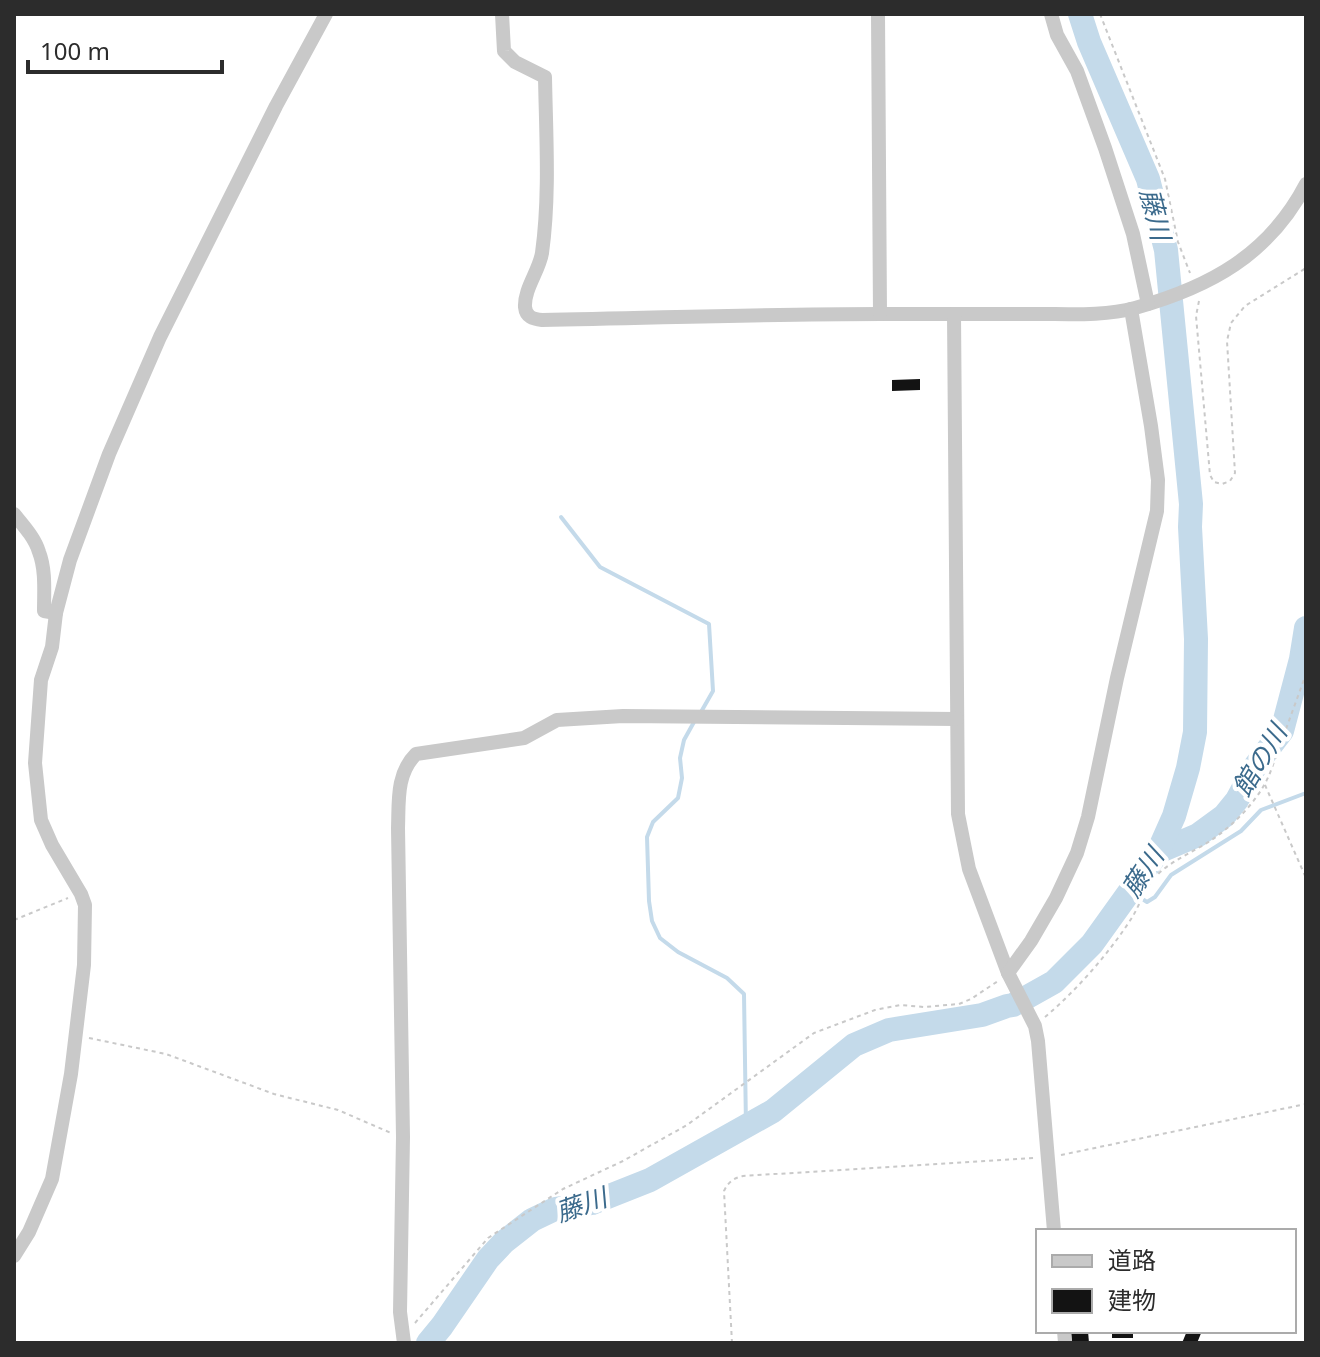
<svg xmlns="http://www.w3.org/2000/svg" width="1320" height="1357" viewBox="0 0 1320 1357" font-family="'Noto Sans','Noto Sans JP',sans-serif">
	<style>
		.lines { fill: none; stroke-linecap: round; stroke-linejoin: round }
		.stream { stroke: #c4daea; stroke-width: 4 }
		.river { stroke: #c4daea; stroke-width: 24 }
		.building { fill: #131313 }
		.path { stroke: #c9c9c9; stroke-width: 2; stroke-dasharray: 4 4; stroke-linecap: butt }
		.street { stroke: #c9c9c9; stroke-width: 14 }
		.labels { text-anchor: middle; dominant-baseline: central; stroke-width: 8; stroke-linejoin: round; paint-order: stroke }
		.water-label { font-size: 26px; font-style: italic; fill: #3b6a8c; stroke: #fff }
	</style>
	<rect width="100%" height="100%" fill="#fff"/>
	<g class="lines">
		<!-- stream -->
		<g class="stream">
			<path d="M 561,517 L 600,567 L 709,624 L 713,691 L 701,712"/>
			<path d="M 694,722 L 684,740 L 680,758 L 682,778 L 678,798 L 653,822 L 647,837 L 649,901 L 652,921 L 660,938 L 678,952 L 727,978 L 744,994 L 746,1127"/>
			<path d="M 1130,891 L 1147,902 L 1155,897 L 1171,875 L 1241,831 L 1261,810 L 1306,793"/>
		</g>
		<!-- river -->
		<g class="river">
			<path d="M 1158,852 L 1198,835 L 1224,816 L 1237,800 L 1256,765 L 1282,731 L 1301,659 L 1306,628"/>
			<path d="M 428,1343 L 442,1326 L 488,1259 L 504,1242 L 532,1220 L 555,1209 L 592,1203 L 650,1180 L 773,1111 L 854,1045 L 889,1030 L 982,1015 L 1007,1006 L 1013,1005 L 1054,982 L 1092,944 L 1158,852 L 1174,816 L 1188,768 L 1195,732 L 1196,639 L 1190,527 L 1191,504 L 1166,250 L 1148,179 L 1089,42 L 1080,14"/>
		</g>
	</g>
	<!-- building -->
	<g class="building">
		<path d="M 920,379 L 920,390 L 892,391 L 892,380 Z"/>
		<path d="M 1071,1331 L 1088,1331 L 1089,1343 L 1072,1343 Z"/>
		<rect x="1112" y="1331" width="21" height="7"/>
		<path d="M 1187,1331 L 1202,1331 L 1197,1343 L 1182,1343 Z"/>
	</g>
	<g class="lines">
		<!-- path -->
		<g class="path">
			<path d="M 1100,14 L 1165,179 L 1178,242 L 1190,273"/>
			<path d="M 1199,301 L 1196,316 L 1210,475 L 1214,482 L 1222,484 L 1230,481 L 1235,473 L 1227,341 L 1231,323 L 1245,306 L 1306,268"/>
			<path d="M 1265,785 L 1306,878"/>
			<path d="M 14,920 L 68,898"/>
			<path d="M 1045,1017 C 1077,990 1111,951 1133,916 C 1141,902 1146,885 1158,874 C 1173,860 1193,852 1210,841 C 1234,825 1259,800 1270,773 L 1306,674"/>
			<path d="M 89,1038 L 166,1054 L 274,1094 L 338,1110 L 391,1133"/>
			<path d="M 1061,1155 L 1306,1104"/>
			<path d="M 415,1323 L 488,1238 L 563,1189 L 623,1161 L 687,1125 L 814,1033 L 875,1010 L 900,1005 L 924,1007 L 959,1004 L 971,999 L 998,981"/>
			<path d="M 732,1343 L 724,1191 C 728,1182 734,1178 743,1176 L 1035,1158"/>
		</g>
		<!-- street -->
		<g class="street">
			<path d="M 502,14 L 504,51 L 515,62 L 545,77 C 546,135 550,195 542,253 C 539,271 524,289 525,307 C 526,317 533,319 542,320 C 663,318 785,313 906,314 C 950,314 995,314 1039,314 C 1070,314 1105,316 1135,308 C 1210,287 1269,255 1306,184"/>
			<path d="M 878,14 L 880,314"/>
			<path d="M 1051,14 L 1057,35 L 1077,71 L 1105,148 L 1133,234 L 1148,304"/>
			<path d="M 954,314 L 958,814 L 969,869 L 1008,973"/>
			<path d="M 14,514 C 23,525 35,538 39,552 C 46,570 44,592 44,611 L 56,613"/>
			<path d="M 1054,1231 L 1038,1041 L 1035,1026 L 1008,973 L 1031,941 L 1056,898 L 1077,853 L 1088,817 L 1117,678 L 1157,511 L 1158,480 L 1151,426 L 1131,309"/>
			<path d="M 14,1256 L 29,1232 L 52,1179 L 71,1074 L 84,965 L 85,905 L 81,894 L 52,845 L 41,820 L 35,763 L 41,680 L 52,647 L 56,613 L 70,560 L 109,454 L 160,337 L 276,106 L 326,14"/>
			<path d="M 1064,1331 L 1065,1343"/>
			<path d="M 404,1343 L 400,1312 L 403,1137 L 398,828 C 399,801 396,774 416,754 L 524,738 L 557,720 L 623,716 L 957,719"/>
		</g>
	</g>
	<g class="labels">
		<!-- water labels -->
		<g class="water-label">
			<text transform="translate(1156 214) rotate(76)">藤川</text>
			<text transform="translate(1259 760) rotate(-59)">館の川</text>
			<text transform="translate(1142 872) rotate(-57)">藤川</text>
			<text transform="translate(581 1204) rotate(-19)">藤川</text>
		</g>
	</g>
	<!-- border -->
	<rect width="1320" height="1357" fill="none" stroke="#2c2c2c" stroke-width="32"/>
	<!-- legend -->
	<rect x="1036" y="1229" width="260" height="104" fill="#ffffff" stroke="#ababab" stroke-width="2"/>
	<rect x="1052" y="1255" width="40" height="12" fill="#c9c9c9" stroke="#ababab" stroke-width="2"/>
	<text x="1108" y="1269" font-size="24" fill="#2c2c2c">道路</text>
	<rect x="1052" y="1289" width="40" height="24" fill="#131313" stroke="#ababab" stroke-width="2"/>
	<text x="1108" y="1309" font-size="24" fill="#2c2c2c">建物</text>
	<!-- scale -->
	<path d="M28 60v12h194v-12" fill="none" stroke="#2c2c2c" stroke-width="4"/>
	<text x="40" y="60" font-size="24" fill="#2c2c2c" stroke="#ffffff" stroke-width="6" paint-order="stroke">100 m</text>
</svg>
